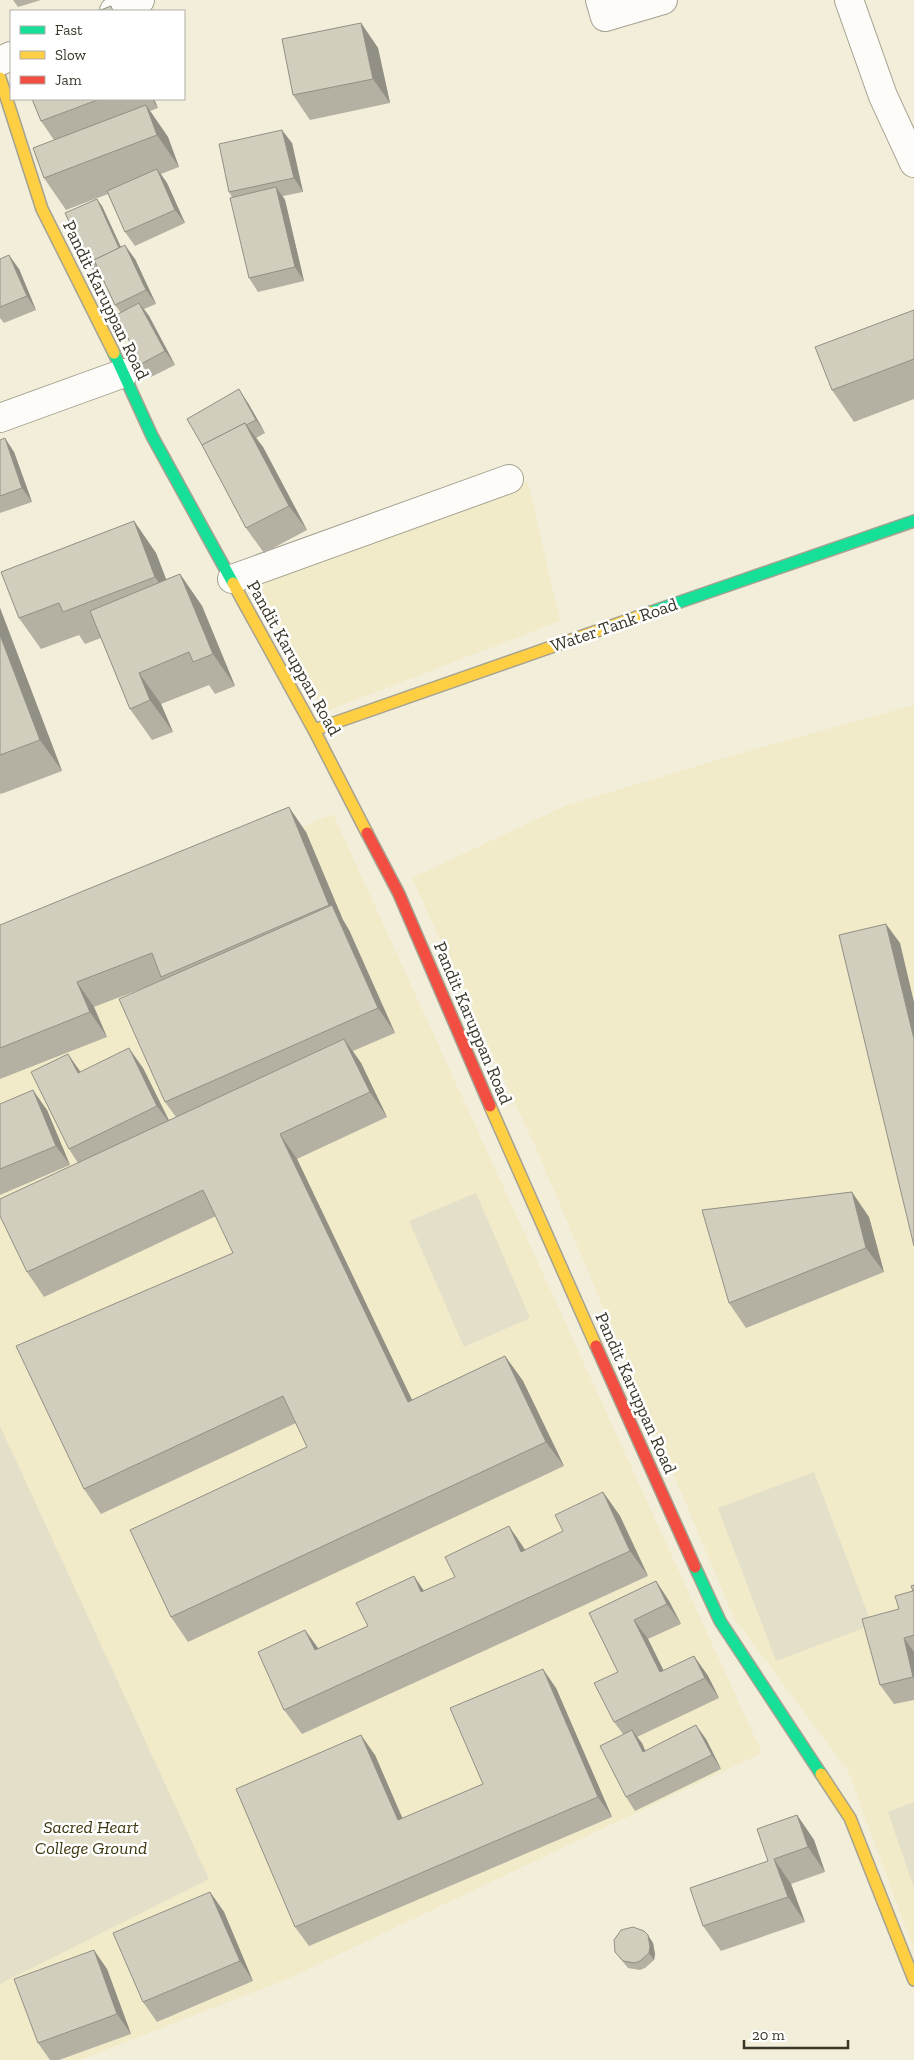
<svg xmlns="http://www.w3.org/2000/svg" width="914" height="2060" viewBox="0 0 914 2060" font-family="'Zilla Slab',serif">
	<style>
		.built { fill: #f2ebca }
		.green { fill: #e3dfc9 }
		.lines { fill: none; stroke-linecap: round; stroke-linejoin: round }
		.street-casing { stroke: #a5a292; stroke-width: 30 }
		.fast-casing { stroke: #a5a292; stroke-width: 14 }
		.slow-casing { stroke: #a5a292; stroke-width: 14 }
		.jam-casing { stroke: #a5a292; stroke-width: 14 }
		.street { stroke: #fdfcf9; stroke-width: 28 }
		.fast { stroke: #16e098; stroke-width: 11 }
		.slow { stroke: #ffcf43; stroke-width: 11 }
		.jam { stroke: #f24e42; stroke-width: 11 }
		.wall { fill: #b4b1a3 }
		.shaded-wall { fill: #929085 }
		.building { fill: #d1cebe; stroke: #929085 }
		.labels { text-anchor: middle; dominant-baseline: central; stroke-width: 5; stroke-linejoin: round; paint-order: stroke }
		.street-label { font-size: 18px; fill: #3a3729; stroke: #fff }
		.park-label { font-size: 18px; font-style: italic; fill: #3e360c; stroke: #fff }
	</style>
	<rect width="100%" height="100%" fill="#f2eeda"/>
	<!-- built -->
	<g class="built">
		<path d="M 528,482 L 560,621 L 324,712 L 256,585 Z"/>
		<path d="M 914,705 L 914,1950 L 848,1771 L 734,1618 L 539,1155 L 412,878 L 567,805 L 734,755 Z"/>
		<path d="M 333,814 L 762,1753 L 287,1979 L 80,2060 L 0,2060 L 0,953 Z"/>
	</g>
	<!-- green -->
	<g class="green">
		<path d="M 476,1193 L 530,1318 L 464,1347 L 409,1221 Z"/>
		<path d="M 0,1426 L 209,1879 L 0,1984 Z"/>
		<path d="M 814,1472 L 872,1625 L 776,1661 L 718,1508 Z"/>
		<path d="M 914,1802 L 914,1888 L 888,1812 Z"/>
	</g>
	<g class="lines">
		<defs>
			<g id="street">
				<path d="M 600,0 L 605,17 L 663,0"/>
				<path d="M 849,0 L 883,96 L 914,163"/>
				<path d="M 114,11 L 140,0"/>
				<path d="M 0,61 L 11,56"/>
				<path d="M 0,418 L 124,373"/>
				<path d="M 232,579 L 509,479"/>
			</g>
			<g id="fast">
				<path d="M 114,353 L 152,436 L 233,583"/>
				<path d="M 651,612 L 914,521"/>
				<path d="M 695,1567 L 720,1621 L 821,1774"/>
			</g>
			<g id="slow">
				<path d="M 0,78 L 42,209 L 114,353"/>
				<path d="M 233,583 L 314,730 L 367,833"/>
				<path d="M 314,730 L 651,612"/>
				<path d="M 490,1106 L 596,1346"/>
				<path d="M 821,1774 L 850,1818 L 914,1980"/>
			</g>
			<g id="jam">
				<path d="M 367,833 L 399,894 L 490,1106"/>
				<path d="M 596,1346 L 695,1567"/>
			</g>
		</defs>
		<!-- street casing -->
		<use href="#street" class="street-casing"/>
		<!-- fast casing -->
		<use href="#fast" class="fast-casing"/>
		<!-- slow casing -->
		<use href="#slow" class="slow-casing"/>
		<!-- jam casing -->
		<use href="#jam" class="jam-casing"/>
		<!-- street -->
		<use href="#street" class="street"/>
		<!-- fast -->
		<use href="#fast" class="fast"/>
		<!-- slow -->
		<use href="#slow" class="slow"/>
		<!-- jam -->
		<use href="#jam" class="jam"/>
	</g>
	<!-- wall -->
	<g class="wall">
		<path d="M 13,0 L 41,0 L 18,7 Z"/>
		<path d="M 361,23 L 378,48 L 390,103 L 310,120 L 293,95 Z"/>
		<path d="M 32,99 L 154,99 L 158,108 L 150,111 L 168,137 L 179,167 L 161,174 L 167,183 L 185,223 L 135,246 L 125,232 L 108,194 L 66,210 L 44,178 L 54,140 L 41,121 Z"/>
		<path d="M 292,143 L 303,192 L 283,196 L 285,200 L 304,281 L 258,292 L 249,278 L 232,197 L 229,192 Z"/>
		<path d="M 102,206 L 121,248 L 135,259 L 156,304 L 144,309 L 149,316 L 175,365 L 151,377 L 141,364 L 121,313 L 115,305 L 99,270 L 94,272 L 89,265 Z"/>
		<path d="M 0,259 L 19,269 L 36,310 L 4,323 L 0,318 Z"/>
		<path d="M 914,310 L 914,399 L 854,422 L 832,390 Z"/>
		<path d="M 248,403 L 265,433 L 256,438 L 263,447 L 307,530 L 264,553 L 246,528 L 202,445 Z"/>
		<path d="M 0,440 L 14,452 L 32,502 L 0,513 Z"/>
		<path d="M 134,521 L 156,553 L 166,579 L 180,574 L 202,606 L 235,686 L 215,694 L 209,685 L 161,704 L 173,732 L 152,740 L 130,709 L 101,638 L 85,644 L 79,635 L 41,649 L 19,618 Z"/>
		<path d="M 0,608 L 62,771 L 1,794 L 0,793 Z"/>
		<path d="M 306,832 L 343,920 L 349,930 L 395,1033 L 353,1051 L 361,1063 L 387,1117 L 297,1159 L 412,1400 L 505,1356 L 523,1381 L 564,1466 L 188,1642 L 171,1617 L 307,1447 L 296,1423 L 101,1514 L 84,1489 L 233,1253 L 216,1216 L 44,1297 L 27,1272 L 78,1163 L 69,1149 L 81,1072 L 143,1068 L 169,1120 L 176,1117 L 165,1102 L 159,982 L 94,1007 L 107,1037 L 0,1079 L 0,925 Z"/>
		<path d="M 0,1104 L 47,1110 L 70,1165 L 0,1195 Z"/>
		<path d="M 869,1217 L 884,1272 L 746,1328 L 729,1303 Z"/>
		<path d="M 603,1492 L 620,1516 L 648,1576 L 302,1734 L 284,1710 L 305,1630 L 319,1649 L 368,1626 L 424,1591 L 526,1550 L 563,1531 Z"/>
		<path d="M 656,1581 L 669,1601 L 681,1624 L 648,1639 L 664,1671 L 694,1656 L 708,1676 L 719,1698 L 637,1737 L 645,1751 L 706,1739 L 721,1769 L 635,1811 L 626,1797 L 623,1734 L 614,1722 L 618,1672 L 589,1613 Z"/>
		<path d="M 914,1585 L 914,1700 L 894,1704 L 880,1685 Z"/>
		<path d="M 556,1688 L 612,1817 L 309,1946 L 295,1927 L 375,1755 L 402,1819 L 483,1784 Z"/>
		<path d="M 797,1815 L 814,1840 L 825,1872 L 791,1884 L 805,1922 L 721,1951 L 703,1926 L 768,1861 Z"/>
		<path d="M 210,1892 L 224,1912 L 253,1981 L 157,2022 L 143,2002 Z"/>
		<path d="M 653,1943 L 655,1954 L 654,1960 L 645,1968 L 640,1970 L 628,1968 L 615,1952 Z"/>
		<path d="M 107,1969 L 131,2034 L 59,2060 L 50,2060 L 38,2043 Z"/>
	</g>
	<!-- shaded-wall -->
	<g class="shaded-wall">
		<path d="M 361,23 L 378,48 L 390,103 L 373,79 Z"/>
		<path d="M 152,99 L 154,99 L 158,108 Z"/>
		<path d="M 146,105 L 168,137 L 179,167 L 157,135 Z"/>
		<path d="M 282,130 L 292,143 L 303,192 L 294,178 Z"/>
		<path d="M 157,169 L 167,183 L 185,223 L 175,210 Z"/>
		<path d="M 276,187 L 285,200 L 304,281 L 295,267 Z"/>
		<path d="M 97,199 L 102,206 L 126,258 L 121,251 Z"/>
		<path d="M 125,245 L 135,259 L 156,304 L 146,290 Z"/>
		<path d="M 9,255 L 19,269 L 36,310 L 27,296 Z"/>
		<path d="M 139,303 L 149,316 L 175,365 L 165,351 Z"/>
		<path d="M 239,389 L 248,403 L 265,433 L 256,420 Z"/>
		<path d="M 245,423 L 263,447 L 307,530 L 289,506 Z"/>
		<path d="M 5,438 L 14,452 L 32,502 L 22,488 Z"/>
		<path d="M 134,521 L 156,553 L 177,608 L 155,577 Z"/>
		<path d="M 180,574 L 202,606 L 235,686 L 213,654 Z"/>
		<path d="M 0,608 L 62,771 L 40,740 L 0,635 Z"/>
		<path d="M 139,673 L 161,704 L 173,732 L 150,700 Z"/>
		<path d="M 289,807 L 306,832 L 343,920 L 349,930 L 395,1033 L 378,1008 L 337,915 L 329,905 Z"/>
		<path d="M 886,924 L 900,943 L 914,1002 L 914,1039 Z"/>
		<path d="M 77,982 L 94,1007 L 107,1037 L 90,1012 Z"/>
		<path d="M 344,1039 L 361,1063 L 387,1117 L 370,1092 Z"/>
		<path d="M 129,1048 L 143,1068 L 171,1125 L 157,1106 Z"/>
		<path d="M 68,1054 L 82,1074 L 78,1073 Z"/>
		<path d="M 33,1090 L 47,1110 L 70,1165 L 56,1146 Z"/>
		<path d="M 280,1134 L 297,1159 L 425,1427 L 408,1402 Z"/>
		<path d="M 852,1192 L 869,1217 L 884,1272 L 866,1248 Z"/>
		<path d="M 505,1356 L 523,1381 L 564,1466 L 546,1442 Z"/>
		<path d="M 603,1492 L 620,1516 L 648,1576 L 630,1551 Z"/>
		<path d="M 509,1526 L 526,1551 L 521,1552 Z"/>
		<path d="M 414,1576 L 431,1601 L 421,1592 Z"/>
		<path d="M 656,1581 L 669,1601 L 681,1624 L 667,1604 Z"/>
		<path d="M 634,1620 L 648,1639 L 674,1692 L 660,1672 Z"/>
		<path d="M 305,1630 L 322,1654 L 315,1650 Z"/>
		<path d="M 904,1638 L 914,1652 L 914,1679 L 913,1677 Z"/>
		<path d="M 694,1656 L 708,1676 L 719,1698 L 705,1678 Z"/>
		<path d="M 543,1669 L 556,1688 L 612,1817 L 598,1797 Z"/>
		<path d="M 696,1725 L 706,1739 L 721,1769 L 712,1755 Z"/>
		<path d="M 632,1730 L 642,1743 L 652,1766 L 643,1752 Z"/>
		<path d="M 361,1735 L 375,1755 L 412,1840 L 398,1820 Z"/>
		<path d="M 797,1815 L 814,1840 L 825,1872 L 808,1847 Z"/>
		<path d="M 774,1859 L 791,1884 L 805,1922 L 788,1897 Z"/>
		<path d="M 210,1892 L 224,1912 L 253,1981 L 240,1961 Z"/>
		<path d="M 648,1935 L 653,1943 L 655,1954 L 654,1960 L 649,1953 Z"/>
		<path d="M 94,1950 L 107,1969 L 131,2034 L 117,2014 Z"/>
	</g>
	<!-- building -->
	<g class="building">
		<path d="M 111,6 L 113,11 L 98,11 Z"/>
		<path d="M 361,23 L 373,79 L 293,95 L 282,39 Z"/>
		<path d="M 32,99 L 100,99 L 41,121 Z"/>
		<path d="M 146,105 L 157,135 L 44,178 L 33,148 Z"/>
		<path d="M 282,130 L 294,178 L 229,192 L 219,144 Z"/>
		<path d="M 157,169 L 175,210 L 125,232 L 107,191 Z"/>
		<path d="M 276,187 L 295,267 L 249,278 L 230,198 Z"/>
		<path d="M 97,199 L 119,248 L 94,260 L 95,262 L 89,265 L 65,213 Z"/>
		<path d="M 125,245 L 146,290 L 115,305 L 94,260 Z"/>
		<path d="M 9,255 L 27,296 L 0,307 L 0,259 Z"/>
		<path d="M 139,303 L 165,351 L 141,364 L 116,315 Z"/>
		<path d="M 914,310 L 914,359 L 832,390 L 815,347 Z"/>
		<path d="M 239,389 L 256,420 L 246,425 L 245,423 L 202,445 L 187,419 Z"/>
		<path d="M 245,423 L 289,506 L 246,528 L 202,445 Z"/>
		<path d="M 5,438 L 22,488 L 0,496 L 0,440 Z"/>
		<path d="M 134,521 L 155,577 L 63,612 L 59,603 L 19,618 L 1,572 Z"/>
		<path d="M 180,574 L 213,654 L 193,662 L 189,652 L 139,673 L 150,700 L 130,709 L 90,611 Z"/>
		<path d="M 0,635 L 40,740 L 0,755 Z"/>
		<path d="M 289,807 L 329,905 L 161,977 L 152,953 L 77,982 L 90,1012 L 0,1048 L 0,925 Z"/>
		<path d="M 332,905 L 378,1008 L 165,1102 L 119,999 Z"/>
		<path d="M 886,924 L 914,1039 L 914,1246 L 839,935 Z"/>
		<path d="M 344,1039 L 370,1092 L 280,1134 L 408,1402 L 505,1356 L 546,1442 L 171,1617 L 130,1530 L 307,1447 L 283,1396 L 84,1489 L 16,1346 L 233,1253 L 203,1190 L 27,1272 L 0,1216 L 0,1199 Z"/>
		<path d="M 129,1048 L 157,1106 L 69,1149 L 31,1072 L 68,1054 L 78,1073 Z"/>
		<path d="M 33,1090 L 56,1146 L 0,1169 L 0,1104 Z"/>
		<path d="M 852,1192 L 866,1248 L 729,1303 L 702,1210 Z"/>
		<path d="M 603,1492 L 630,1551 L 284,1710 L 258,1652 L 305,1630 L 315,1650 L 368,1626 L 356,1603 L 414,1576 L 421,1592 L 455,1577 L 445,1557 L 509,1526 L 521,1552 L 563,1531 L 555,1515 Z"/>
		<path d="M 656,1581 L 667,1604 L 634,1620 L 660,1672 L 694,1656 L 705,1678 L 614,1722 L 594,1683 L 618,1672 L 589,1613 Z"/>
		<path d="M 914,1585 L 914,1635 L 904,1638 L 913,1677 L 880,1685 L 862,1619 L 899,1609 L 895,1596 L 913,1591 L 911,1586 Z"/>
		<path d="M 543,1669 L 598,1797 L 295,1927 L 236,1789 L 361,1735 L 398,1820 L 483,1784 L 450,1708 Z"/>
		<path d="M 696,1725 L 712,1755 L 626,1797 L 600,1746 L 632,1730 L 643,1752 Z"/>
		<path d="M 797,1815 L 808,1847 L 774,1859 L 788,1897 L 703,1926 L 690,1888 L 768,1861 L 757,1829 Z"/>
		<path d="M 210,1892 L 240,1961 L 143,2002 L 113,1933 Z"/>
		<path d="M 633,1927 L 644,1931 L 648,1935 L 650,1947 L 649,1953 L 640,1961 L 635,1963 L 623,1961 L 615,1952 L 614,1940 L 621,1930 Z"/>
		<path d="M 94,1950 L 117,2014 L 38,2043 L 14,1979 Z"/>
	</g>
	<g class="labels">
		<!-- street labels -->
		<g class="street-label">
			<text transform="translate(106 300) rotate(64)">Pandit Karuppan Road</text>
			<text transform="translate(614 625) rotate(-19)">Water Tank Road</text>
			<text transform="translate(294 658) rotate(61)">Pandit Karuppan Road</text>
			<text transform="translate(473 1023) rotate(67)">Pandit Karuppan Road</text>
			<text transform="translate(636 1393) rotate(66)">Pandit Karuppan Road</text>
		</g>
		<!-- park labels -->
		<g class="park-label">
			<text x="91" y="1827">Sacred Heart<tspan x="91" dy="21">College Ground</tspan></text>
		</g>
	</g>
	<!-- legend -->
	<rect x="10" y="10" width="175" height="90" fill="#ffffff" stroke="#b0afa9"/>
	<rect x="20" y="26" width="25" height="8" fill="#16e098" stroke="#b0afa9"/>
	<text x="55" y="35" font-size="15" fill="#3a3729">Fast</text>
	<rect x="20" y="51" width="25" height="8" fill="#ffcf43" stroke="#b0afa9"/>
	<text x="55" y="60" font-size="15" fill="#3a3729">Slow</text>
	<rect x="20" y="76" width="25" height="8" fill="#f24e42" stroke="#b0afa9"/>
	<text x="55" y="85" font-size="15" fill="#3a3729">Jam</text>
	<!-- scale -->
	<path d="M744 2040v8h104v-8" fill="none" stroke="#3a3729" stroke-width="2.5"/>
	<text x="752" y="2040" font-size="15" fill="#3a3729" stroke="#ffffff" stroke-width="4" paint-order="stroke">20 m</text>
</svg>
